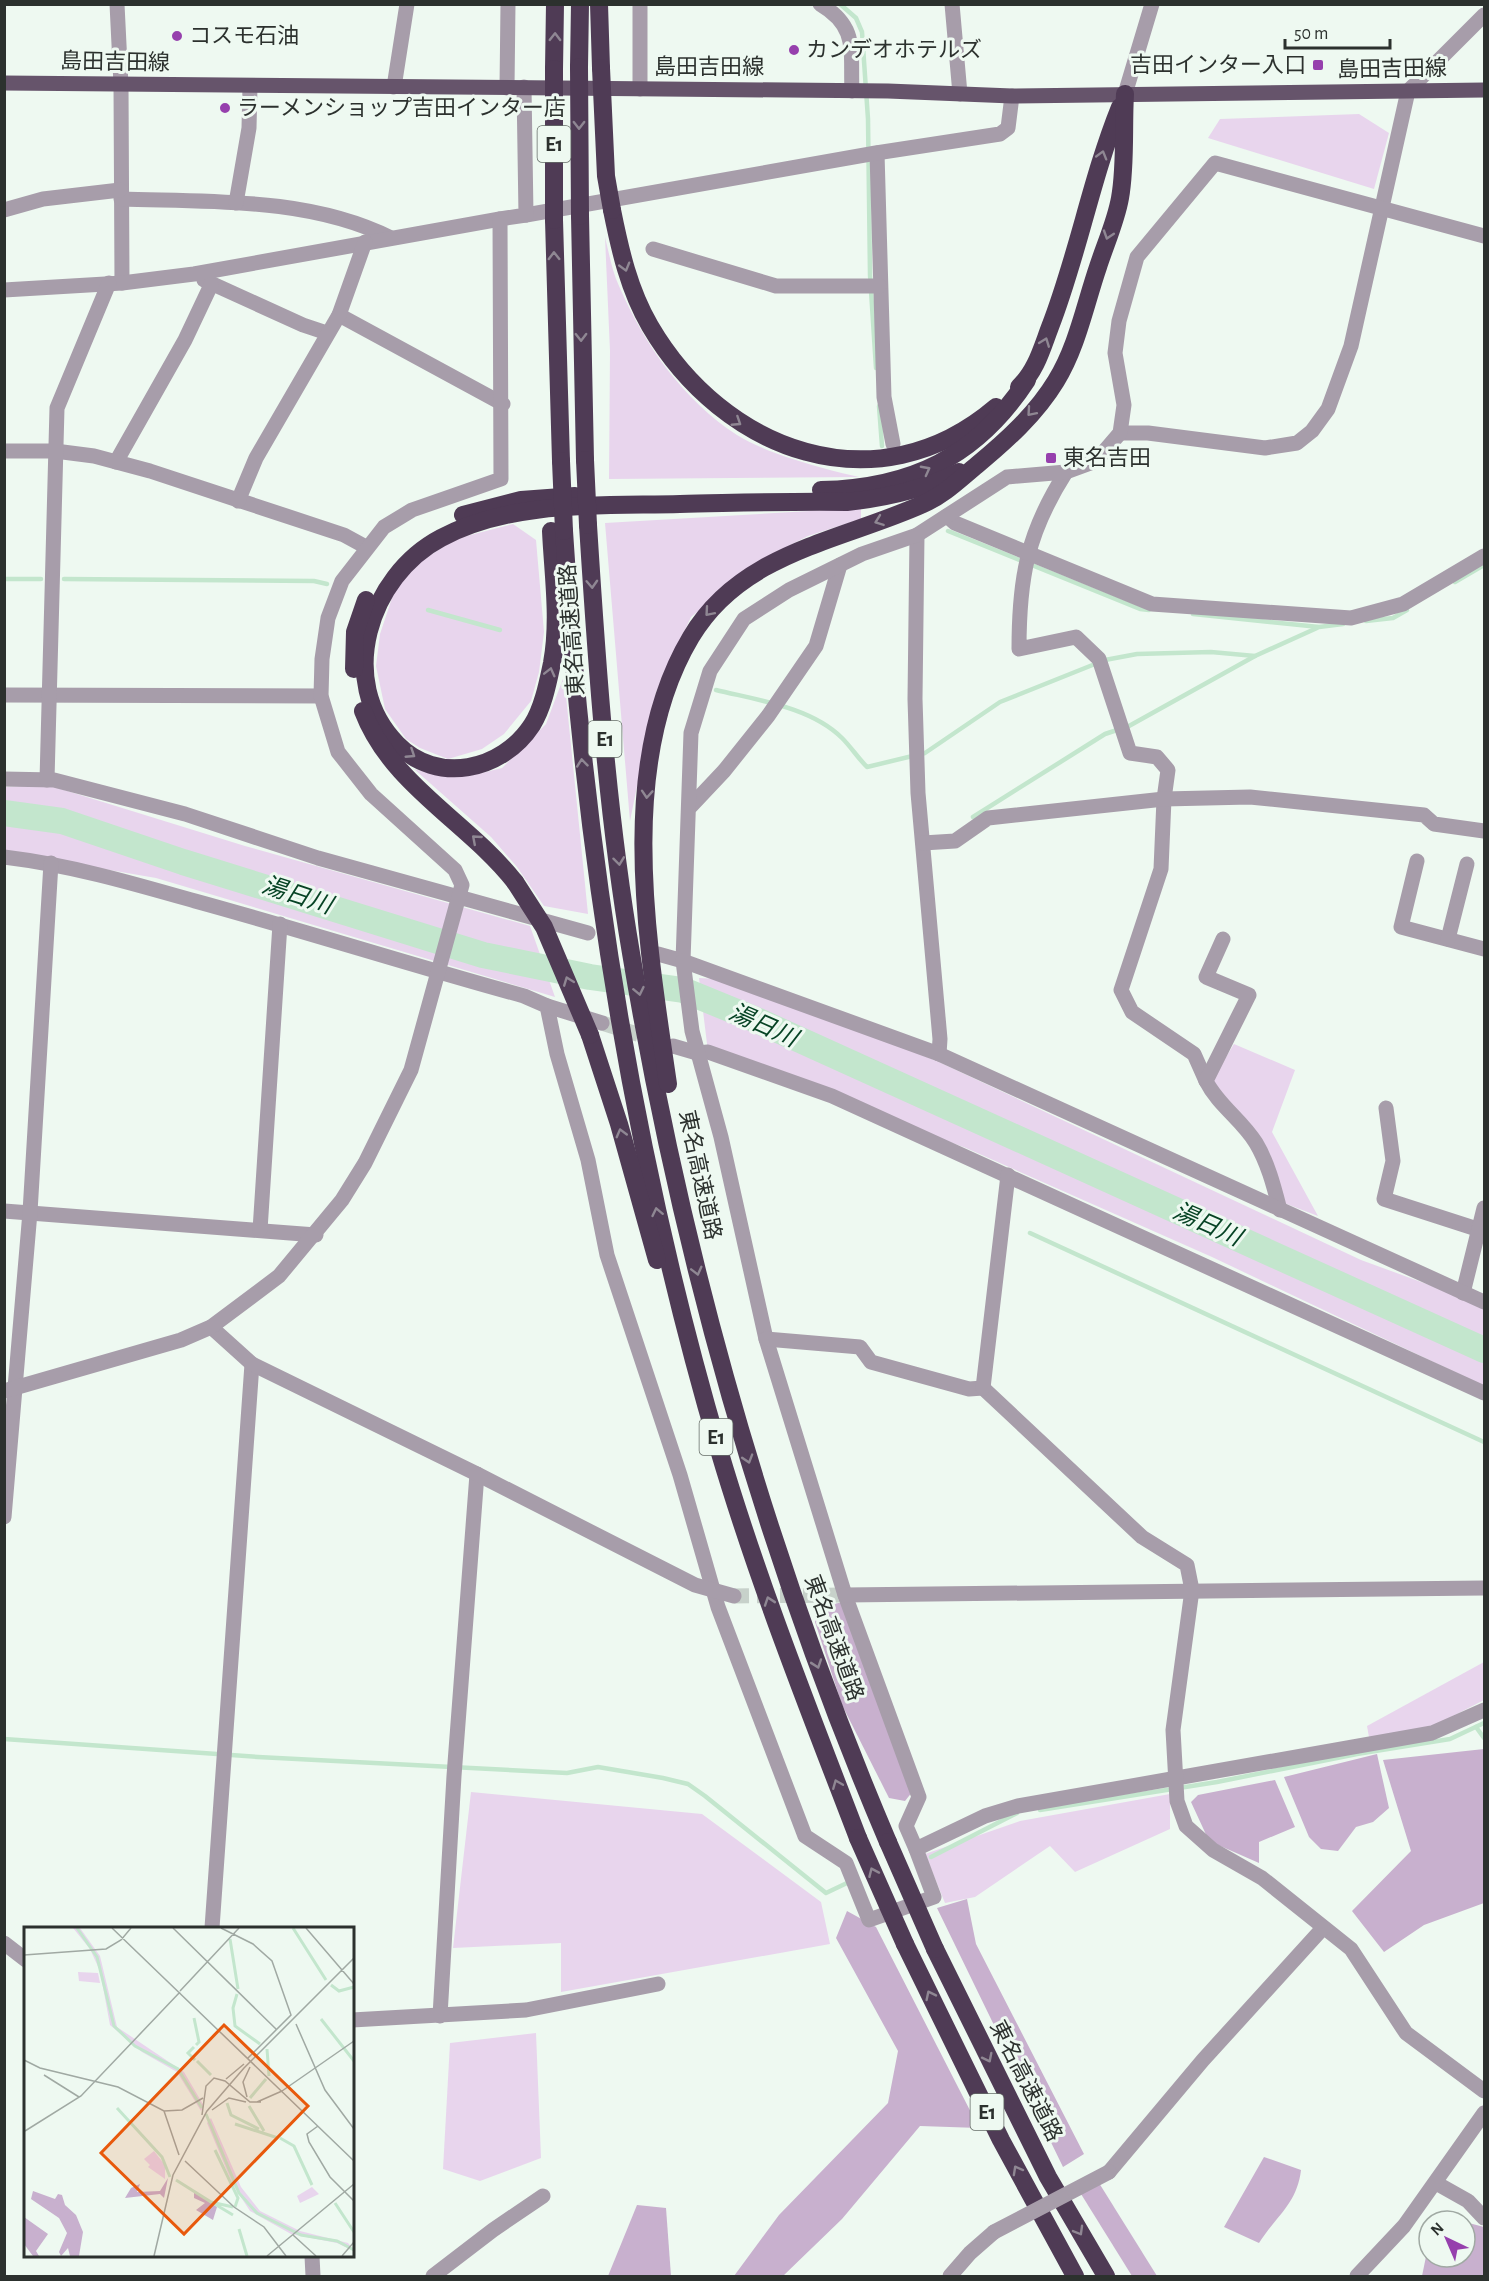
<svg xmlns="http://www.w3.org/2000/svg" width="1489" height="2281" viewBox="0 0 1489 2281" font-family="'Alegreya Sans','Noto Sans JP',sans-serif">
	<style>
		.green { fill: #e8d5ed }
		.forest { fill: #c8b0ce }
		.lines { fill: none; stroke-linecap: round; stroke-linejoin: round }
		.stream { stroke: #c3e6cd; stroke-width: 4.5 }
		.river { stroke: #c3e6cd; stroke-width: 26 }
		.minor-tunnel { stroke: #c7d1ca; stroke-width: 15; stroke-dasharray: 15 8; stroke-linecap: butt }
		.tertiary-tunnel { stroke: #c7d1ca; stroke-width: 15; stroke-dasharray: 15 8; stroke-linecap: butt }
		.minor { stroke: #a79daa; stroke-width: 15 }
		.tertiary { stroke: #a79daa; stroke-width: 15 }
		.primary { stroke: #66546b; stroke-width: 15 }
		.motorway { stroke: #4f3b55; stroke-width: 18 }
		.minor-bridge { stroke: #a79daa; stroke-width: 15 }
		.motorway-bridge { stroke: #4f3b55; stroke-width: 18 }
		.oneway { stroke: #8f8793 }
		.poi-dot { fill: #9640ad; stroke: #eef9f1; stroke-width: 2 }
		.labels { text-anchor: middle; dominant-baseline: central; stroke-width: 6; stroke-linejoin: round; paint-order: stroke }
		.shield { fill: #eef9f1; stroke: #666d68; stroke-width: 1.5 }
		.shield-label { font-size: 21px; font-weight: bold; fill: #2c312e }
		.poi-label { font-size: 22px; fill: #2c312e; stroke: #eef9f1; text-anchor: start }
		.street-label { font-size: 22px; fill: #2c312e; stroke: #eef9f1 }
		.water-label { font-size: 24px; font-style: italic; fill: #064324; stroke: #eef9f1 }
		.inset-river { fill: none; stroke: #c3e6cd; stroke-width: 3 }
		.inset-road { fill: none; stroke: #a0a9a3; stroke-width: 1.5 }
		.view { fill: #e8590c; fill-opacity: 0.15; stroke: #e8590c; stroke-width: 3 }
		.inset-edge { fill: none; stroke: #2c312e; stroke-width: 3 }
	</style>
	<rect width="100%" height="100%" fill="#eef9f1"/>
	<!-- green -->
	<g class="green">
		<path d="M 1359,114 L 1389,133 L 1374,189 L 1208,138 L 1220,119 Z"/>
		<path d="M 605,237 C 609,253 612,271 619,286 C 644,344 683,400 737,435 C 767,454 824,469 859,477 L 609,479 L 610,351 Z"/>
		<path d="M 861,508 L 861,519 L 808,536 L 763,559 L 691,617 L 656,692 L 630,821 L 605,523 Z"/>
		<path d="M 513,524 L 536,540 L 544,632 L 539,672 L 531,701 L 504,734 L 482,749 L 448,759 L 420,748 L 406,739 L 385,709 L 376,666 L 380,634 L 396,586 L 423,560 L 455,539 Z"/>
		<path d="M 564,676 L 588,914 L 544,906 L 517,867 L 491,837 L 414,769 L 438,775 L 469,776 L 502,768 L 546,724 Z"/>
		<path d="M 48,785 L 245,846 L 530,926 L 555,997 L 156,878 L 5,852 L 5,787 Z"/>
		<path d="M 699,978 L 737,980 L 939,1062 L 1361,1260 L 1484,1305 L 1484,1386 L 1212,1257 L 966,1148 L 708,1052 Z"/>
		<path d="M 1234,1044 L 1295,1070 L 1272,1132 L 1318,1216 L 1284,1203 L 1211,1082 Z"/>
		<path d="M 1484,1662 L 1484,1700 L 1426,1730 L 1369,1737 L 1367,1726 Z"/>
		<path d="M 471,1792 L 702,1814 L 821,1902 L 830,1944 L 561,1992 L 561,1943 L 453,1948 Z"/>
		<path d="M 1170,1794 L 1170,1829 L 1075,1872 L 1050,1846 L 975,1897 L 945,1903 L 925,1854 L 1020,1821 Z"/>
		<path d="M 536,2033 L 541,2158 L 480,2181 L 443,2169 L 450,2043 Z"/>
	</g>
	<!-- forest -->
	<g class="forest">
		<path d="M 843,1602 L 913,1791 L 905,1801 L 889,1798 L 842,1705 L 815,1622 L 820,1607 Z"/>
		<path d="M 1484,1749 L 1484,1903 L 1424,1925 L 1384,1952 L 1352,1911 L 1411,1851 L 1383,1760 Z"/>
		<path d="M 1377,1754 L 1389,1808 L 1373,1822 L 1356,1827 L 1338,1851 L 1321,1849 L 1309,1837 L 1284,1777 Z"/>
		<path d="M 1275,1780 L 1295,1827 L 1259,1842 L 1259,1863 L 1209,1841 L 1191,1802 L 1198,1795 Z"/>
		<path d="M 967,1899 L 976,1944 L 1084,2154 L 1063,2167 L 937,1908 Z"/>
		<path d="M 847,1911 L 876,1927 L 979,2128 L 920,2126 L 842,2219 L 783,2276 L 734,2276 L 779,2215 L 888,2103 L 898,2051 L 836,1938 Z"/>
		<path d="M 1264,2157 L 1301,2170 C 1297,2204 1276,2216 1259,2243 L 1224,2227 Z"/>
		<path d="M 1099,2183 L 1157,2276 L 1132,2276 L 1081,2194 Z"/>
		<path d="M 637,2205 L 666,2208 L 671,2276 L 608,2276 Z"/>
		<path d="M 1465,2222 L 1484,2227 L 1484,2276 L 1422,2276 L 1429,2242 L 1429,2257 L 1465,2257 Z"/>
	</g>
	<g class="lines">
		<!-- stream -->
		<g class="stream">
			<path d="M 840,4 L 856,18 L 862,32 L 868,119 L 870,275 L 876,368"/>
			<path d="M 879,406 L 882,446"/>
			<path d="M 948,531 L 1140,609 L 1149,610"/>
			<path d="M 4,579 L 41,579"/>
			<path d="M 64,579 L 314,581 L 327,584"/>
			<path d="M 1455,582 L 1484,565"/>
			<path d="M 428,610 L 500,630"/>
			<path d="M 1193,614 L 1319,627 L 1343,624"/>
			<path d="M 1366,621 L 1393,618 L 1407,610"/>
			<path d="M 716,690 C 757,700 811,707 842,738 C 851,747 858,758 867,767 L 925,753 L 1000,702 L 1105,660 L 1137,654 L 1211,652 L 1255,656"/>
			<path d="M 973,817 L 1105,734 L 1129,726 L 1255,656 L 1317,628"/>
			<path d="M 1030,1233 L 1484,1442"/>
			<path d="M 1476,1727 L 1484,1738"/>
			<path d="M 4,1739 L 258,1757 L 567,1773 L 598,1767 L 663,1778 L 688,1784 L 705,1796 L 826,1893 L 847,1883"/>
			<path d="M 1040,1810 L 1217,1782 L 1357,1754 L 1450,1739 L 1484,1723"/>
			<path d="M 931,1857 L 1017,1813"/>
		</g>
		<!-- river -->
		<path class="river" d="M 4,813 L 62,821 L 183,862 L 483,955 L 590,977 L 683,990 L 754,1019 L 1484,1350"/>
		<!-- minor-tunnel -->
		<path class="minor-tunnel" d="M 602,1023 L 656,1040"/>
		<!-- tertiary-tunnel -->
		<path class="tertiary-tunnel" d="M 734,1596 L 845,1595"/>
		<!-- minor -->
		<g class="minor">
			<path d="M 117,4 L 121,85 L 122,283"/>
			<path d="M 820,4 C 859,27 850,51 852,91"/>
			<path d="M 952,4 L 960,94"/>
			<path d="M 394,87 L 407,4"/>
			<path d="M 640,89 L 640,4"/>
			<path d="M 877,153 L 884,397 L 893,444"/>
			<path d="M 121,199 C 210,202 309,197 391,238"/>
			<path d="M 236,203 L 249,128 L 250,86"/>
			<path d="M 4,210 L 43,199 L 120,190"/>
			<path d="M 526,215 L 876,153 L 1000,134 L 1008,128 L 1012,96"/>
			<path d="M 653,249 L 776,286 L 879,286"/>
			<path d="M 204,280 L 303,325 L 327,333"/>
			<path d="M 4,290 L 122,283 L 194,274 L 500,219"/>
			<path d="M 339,315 L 503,404"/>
			<path d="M 1120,433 L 1148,433 L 1265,448 L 1297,443 L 1312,431 L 1328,409 L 1351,346 L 1408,91 L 1484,15"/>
			<path d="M 4,451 L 55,451 L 94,456 L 150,471 L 344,535 L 366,547"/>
			<path d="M 116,462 L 185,340 L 211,285"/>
			<path d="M 1066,472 C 1027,533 1019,578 1019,649 L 1076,637 L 1099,659 L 1130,753 L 1157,757 L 1168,770 L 1164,799 L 1161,869 L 1121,990 L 1132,1012 L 1194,1054 L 1206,1081"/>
			<path d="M 238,501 L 256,458 L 339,315 L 365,242"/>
			<path d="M 947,516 L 955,523 L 1152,604 L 1351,618 L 1403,604 L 1484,556"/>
			<path d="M 917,535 L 915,699 L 918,793 L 940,1039 L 939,1054"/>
			<path d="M 4,695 L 321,696"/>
			<path d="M 4,779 L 54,780 L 185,814 L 318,858 L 588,933"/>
			<path d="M 47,780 L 57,408 L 109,283"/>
			<path d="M 691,806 L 724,771 L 768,716 L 816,646 L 840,565"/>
			<path d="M 923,843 L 955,841 L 988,818 L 1164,799 L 1250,797 L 1424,815 L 1434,824 L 1484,831"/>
			<path d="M 4,857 C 70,865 132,883 195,901 C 305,931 414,966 524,996 L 547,1006 L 557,1054 L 588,1160 L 607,1255 L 680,1475 L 718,1607 L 805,1836 L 846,1863 L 869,1920 L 934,1897 L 916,1849"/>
			<path d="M 1417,861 L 1401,927 L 1484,949"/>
			<path d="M 1223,939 L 1206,977 L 1249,995 L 1206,1081 C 1218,1105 1242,1120 1256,1143 C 1268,1163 1274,1187 1280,1210"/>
			<path d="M 1448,939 L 1467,864"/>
			<path d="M 658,954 L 683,961 L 691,733 L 710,671 L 744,619 L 789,590 L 862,554 L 917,535 L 1007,477 L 1066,472 L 1096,461 L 1120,433 L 1124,405 L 1115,353 L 1119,321 L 1137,257 L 1215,163 L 1484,236"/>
			<path d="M 547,1006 L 602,1023"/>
			<path d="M 673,1046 L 697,1053 L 708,1052 L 832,1096 L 1484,1393"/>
			<path d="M 1386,1108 L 1393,1161 L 1384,1199 L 1480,1230"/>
			<path d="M 4,1211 L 316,1235"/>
			<path d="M 260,1230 L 280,924"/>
			<path d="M 1463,1293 L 1484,1208"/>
			<path d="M 1484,1302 L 939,1054 L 683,961 L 692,1031 L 721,1137 L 766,1339 L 845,1595 L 919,1797 L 906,1826 L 916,1849 L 985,1816 L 1018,1806 L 1432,1733 L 1484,1710"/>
			<path d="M 766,1339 L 860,1347 L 871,1362 L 969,1389 L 983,1388"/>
			<path d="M 983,1388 L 1142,1537 L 1187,1565 L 1192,1590 L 1173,1730 L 1177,1801 L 1186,1826 L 1213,1850 L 1262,1878 L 1351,1949 L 1406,2033 L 1484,2091"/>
			<path d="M 983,1388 L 1008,1175"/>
			<path d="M 4,1517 L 30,1212 L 51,863"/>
			<path d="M 212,1928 L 252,1364"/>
			<path d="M 4,1943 L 26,1960"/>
			<path d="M 440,2016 L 454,1776 L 477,1474"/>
			<path d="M 352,2020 L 526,2010 L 658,1984"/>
			<path d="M 1109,2172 L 1203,2060 L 1323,1928"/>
			<path d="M 1436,2183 L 1468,2201 L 1484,2218"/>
			<path d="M 312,2256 L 313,2276"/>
			<path d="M 433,2276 L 493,2230 L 543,2196"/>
			<path d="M 950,2276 L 970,2253 L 994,2232"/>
			<path d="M 1357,2276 L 1404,2226 L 1484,2113"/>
		</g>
		<!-- tertiary -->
		<g class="tertiary">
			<path d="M 507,88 L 508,4"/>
			<path d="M 1125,94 L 1152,4"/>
			<path d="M 211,1327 L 252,1364 L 477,1474 L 695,1585 L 734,1596"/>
			<path d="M 4,1391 L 181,1340 L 211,1327 L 279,1276 L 342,1200 L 365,1163 L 411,1070 L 462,885 L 455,870 L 371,794 L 338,752 L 321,696 L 322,659 L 328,618 L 342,581 L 384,527 L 412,510 L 501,479 L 500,219 L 526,215 L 524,87"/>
			<path d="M 845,1595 L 1484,1588"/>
		</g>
		<!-- primary -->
		<path class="primary" d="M 4,83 L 888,91 L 1012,96 L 1484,90"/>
		<!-- motorway -->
		<g class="motorway">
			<path d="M 599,4 L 601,68"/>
			<path d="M 579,67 L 580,4"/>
			<path d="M 554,69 L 555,4"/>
			<path d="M 612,210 C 620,250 629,290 650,326 C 723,451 876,509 996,407"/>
			<path d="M 580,216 L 585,460"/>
			<path d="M 554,220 L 561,461"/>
			<path d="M 1019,387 C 1036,371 1042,348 1050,327 C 1078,255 1091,179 1120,107"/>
			<path d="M 821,490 C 911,488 977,457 1027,380"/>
			<path d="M 463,515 L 521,500 L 575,496"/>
			<path d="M 588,525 C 597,668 607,812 631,953 C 682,1258 767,1558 888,1842"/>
			<path d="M 551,531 C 553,574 560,620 552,663 C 548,682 543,708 532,725 C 502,771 437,785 397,744 C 335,681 369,576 441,538 C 512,500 602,506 680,504 C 736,503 791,501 847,502 C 886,498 924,489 959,472"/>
			<path d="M 564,531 C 583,842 631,1151 719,1450 C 758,1582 809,1710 858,1838"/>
			<path d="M 354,669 L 355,632 L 366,600"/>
			<path d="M 363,711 C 391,785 468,822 515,882"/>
			<path d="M 590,1035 L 619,1124 L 657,1260"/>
			<path d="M 668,1084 C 648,946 615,764 691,637 C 741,552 841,541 923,504 C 944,495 960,479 977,465 C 1006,441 1036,414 1056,381 C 1077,347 1085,305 1098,267 C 1105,245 1116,221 1120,198 C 1126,165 1123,128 1125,94"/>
			<path d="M 905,1944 L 1001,2140 L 1075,2276"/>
			<path d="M 935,1949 L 1048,2177 L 1106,2276"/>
		</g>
		<!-- minor-bridge -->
		<path class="minor-bridge" d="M 994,2232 L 1109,2172"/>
		<!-- motorway-bridge -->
		<g class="motorway-bridge">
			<path d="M 579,67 L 580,216"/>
			<path d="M 601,68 L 606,176 L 612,210"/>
			<path d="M 554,220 L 554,69"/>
			<path d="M 585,460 L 588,525"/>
			<path d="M 561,461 L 564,531"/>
			<path d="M 515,882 L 544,927 L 590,1035"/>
			<path d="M 858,1838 L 905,1944"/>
			<path d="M 888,1842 L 935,1949"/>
		</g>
	</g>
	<!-- one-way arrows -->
	<defs><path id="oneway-chevron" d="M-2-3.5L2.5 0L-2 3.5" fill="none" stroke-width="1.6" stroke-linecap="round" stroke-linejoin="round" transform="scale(1.5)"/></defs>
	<g class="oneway">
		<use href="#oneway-chevron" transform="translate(555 37) rotate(-89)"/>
		<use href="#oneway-chevron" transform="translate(579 125) rotate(90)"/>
		<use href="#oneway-chevron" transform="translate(1102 155) rotate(-74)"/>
		<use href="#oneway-chevron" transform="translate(1108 235) rotate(108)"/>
		<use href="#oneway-chevron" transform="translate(554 256) rotate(-91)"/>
		<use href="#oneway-chevron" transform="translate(625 267) rotate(74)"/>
		<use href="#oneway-chevron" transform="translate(581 337) rotate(89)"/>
		<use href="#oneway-chevron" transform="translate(1045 342) rotate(-69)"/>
		<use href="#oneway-chevron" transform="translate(1031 412) rotate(131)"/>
		<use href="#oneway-chevron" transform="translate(737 422) rotate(33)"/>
		<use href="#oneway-chevron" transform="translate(926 470) rotate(-28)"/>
		<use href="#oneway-chevron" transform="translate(879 521) rotate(160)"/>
		<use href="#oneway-chevron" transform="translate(592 584) rotate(87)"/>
		<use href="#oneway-chevron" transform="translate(709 612) rotate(131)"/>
		<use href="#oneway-chevron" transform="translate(550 672) rotate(-76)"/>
		<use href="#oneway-chevron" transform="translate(411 754) rotate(33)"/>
		<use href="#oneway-chevron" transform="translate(582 763) rotate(-96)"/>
		<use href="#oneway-chevron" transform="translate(647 794) rotate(94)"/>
		<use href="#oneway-chevron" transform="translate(476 839) rotate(-139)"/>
		<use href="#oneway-chevron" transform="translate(619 861) rotate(83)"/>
		<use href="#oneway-chevron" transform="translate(568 981) rotate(-111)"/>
		<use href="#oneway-chevron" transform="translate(639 991) rotate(78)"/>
		<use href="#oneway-chevron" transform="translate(621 1133) rotate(-105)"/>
		<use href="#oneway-chevron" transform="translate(657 1212) rotate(-102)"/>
		<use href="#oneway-chevron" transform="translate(697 1271) rotate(76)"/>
		<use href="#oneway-chevron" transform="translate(748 1459) rotate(73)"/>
		<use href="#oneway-chevron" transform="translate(769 1601) rotate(-109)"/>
		<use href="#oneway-chevron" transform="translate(817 1664) rotate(71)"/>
		<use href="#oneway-chevron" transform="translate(837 1784) rotate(-112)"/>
		<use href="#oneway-chevron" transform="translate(873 1872) rotate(-114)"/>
		<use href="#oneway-chevron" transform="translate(930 1995) rotate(-116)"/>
		<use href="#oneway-chevron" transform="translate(988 2058) rotate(63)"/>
		<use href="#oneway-chevron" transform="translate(1017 2170) rotate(-119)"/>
		<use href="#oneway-chevron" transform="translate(1079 2231) rotate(60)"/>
	</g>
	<!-- markers -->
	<g class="poi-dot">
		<circle cx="177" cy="36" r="6"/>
		<circle cx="794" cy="50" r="6"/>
		<rect x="1312" y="59" width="12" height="12" rx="3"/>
		<circle cx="225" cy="108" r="6"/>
		<rect x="1045" y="452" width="12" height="12" rx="3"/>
	</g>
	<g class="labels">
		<!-- shield labels -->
		<g class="shield">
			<rect x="537.5" y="126" width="33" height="36" rx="4.5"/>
			<rect x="588.5" y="721" width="33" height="36" rx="4.5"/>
			<rect x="699.5" y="1419" width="33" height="36" rx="4.5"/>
			<rect x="970.5" y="2094" width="33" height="36" rx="4.5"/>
		</g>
		<g class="shield-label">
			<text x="554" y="144">E1</text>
			<text x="605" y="739">E1</text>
			<text x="716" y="1437">E1</text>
			<text x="987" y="2112">E1</text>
		</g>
		<!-- poi labels -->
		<g class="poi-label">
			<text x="189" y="36">コスモ石油</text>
			<text x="806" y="50">カンデオホテルズ</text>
			<text x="1306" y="65" text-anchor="end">吉田インター入口</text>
			<text x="237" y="108">ラーメンショップ吉田インター店</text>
			<text x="1063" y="458">東名吉田</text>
		</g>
		<!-- street labels -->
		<g class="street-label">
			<text transform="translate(115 62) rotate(1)">島田吉田線</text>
			<text x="709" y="67">島田吉田線</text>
			<text transform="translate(1392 69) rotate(-1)">島田吉田線</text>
			<text transform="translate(572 630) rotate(-94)">東名高速道路</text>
			<text transform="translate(700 1175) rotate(78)">東名高速道路</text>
			<text transform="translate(834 1638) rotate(70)">東名高速道路</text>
			<text transform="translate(1026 2081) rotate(63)">東名高速道路</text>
		</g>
		<!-- water labels -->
		<g class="water-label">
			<text transform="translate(297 896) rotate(18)">湯日川</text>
			<text transform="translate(763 1026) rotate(24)">湯日川</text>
			<text transform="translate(1207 1225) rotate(24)">湯日川</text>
		</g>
	</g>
	<!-- overview -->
	<g transform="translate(24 1927)">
		<rect width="330" height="330" fill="#eef9f1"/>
		<path d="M 49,1 L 56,1 L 76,29 L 93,100 L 160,145 L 180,179 L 177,184 L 153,145 L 118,125 L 86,98 L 76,44 L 66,22 ZM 54,45 L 74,46 L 76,56 L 55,54 ZM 187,191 L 217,260 L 236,284 L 276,304 L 324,316 L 330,324 L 313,316 L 267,307 L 226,284 L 209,258 L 183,196 ZM 130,224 L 141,238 L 141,252 L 124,240 L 126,238 L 120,232 ZM 288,260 L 295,267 L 276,276 L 273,269 Z" fill="#e8d5ed"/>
		<path d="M 144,251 L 140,271 L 136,267 L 101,271 L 107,261 L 116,257 L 113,265 L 136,264 ZM 9,264 L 31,272 L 34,267 L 38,268 L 41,278 L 52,288 L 59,305 L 55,329 L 46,329 L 44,321 L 37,329 L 35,325 L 43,306 L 35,291 L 7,272 ZM 170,264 L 193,280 L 189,293 L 172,283 L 181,276 L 170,271 ZM 0,290 L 24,307 L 12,324 L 15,329 L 9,329 L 0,317 Z" fill="#c8b0ce"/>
		<path class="inset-river" d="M 53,1 L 73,30 L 90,99 L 111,119 L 154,142 L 178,181M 269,1 L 302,53M 206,12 L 214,62M 307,58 L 315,64 L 330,60M 213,67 L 209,81 L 211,99 L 236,117M 170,91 L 175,115 L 172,118M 297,92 L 330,134M 170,120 L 164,126 L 171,133M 243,122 L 245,149M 173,134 L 187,148M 226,171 L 242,152M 203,176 L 207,188 L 235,202M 225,179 L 240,204M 93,181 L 138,230 L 146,250M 182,187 L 215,266 L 233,286 L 277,308 L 313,314 L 330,323M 211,197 L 254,211M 256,211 L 270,219 L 288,258M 191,223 L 214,271 L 211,280M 152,253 L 187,275 L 209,280M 189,276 L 209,288M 311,276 L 330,305M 215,302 L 223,329"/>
		<path class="inset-road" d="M 88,1 L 330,234M 149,1 L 252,102M 197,1 L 229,17 L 248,34 L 267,88 L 224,131M 282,1 L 330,57M 0,28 L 82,22 L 97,13 L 107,1M 156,64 L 215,1M 272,97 L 301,163 L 330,202M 0,133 L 16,141 L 94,160 L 140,184 L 158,183 L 179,171M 20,148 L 55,170M 202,152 L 220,137M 258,164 L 330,114M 223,170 L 219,155 L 226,140M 233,175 L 258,164M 188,183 L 205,171 L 222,175M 140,184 L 155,228M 178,188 L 182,159 L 190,151 L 201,154 L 226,175 L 237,175M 294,199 L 283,207 L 285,215 L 306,250 L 330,274M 1,204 L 57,169 L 156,65M 161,234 L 210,280 L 240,300 L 262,329M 269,308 L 292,329M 130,329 L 149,248 L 183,184 L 220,141 L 330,31M 243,329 L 330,257M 318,329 L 330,315"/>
		<path class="view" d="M 200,98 L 284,179 L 160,307 L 77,226 Z"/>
		<rect width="330" height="330" class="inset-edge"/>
	</g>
	<!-- border -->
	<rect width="1489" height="2281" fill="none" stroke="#2c312e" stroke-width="12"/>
	<!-- north arrow -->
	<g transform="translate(1447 2239) rotate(316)"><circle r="28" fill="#eef9f1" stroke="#a0a9a3" stroke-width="1.5"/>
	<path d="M0-4.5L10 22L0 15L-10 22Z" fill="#9640ad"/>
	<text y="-9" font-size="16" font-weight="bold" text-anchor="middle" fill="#2c312e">N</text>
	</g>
	<!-- scale -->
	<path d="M1285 39v9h105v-9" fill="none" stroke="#2c312e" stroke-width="3"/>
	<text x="1294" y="39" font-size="18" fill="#2c312e" stroke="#eef9f1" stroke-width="4.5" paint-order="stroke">50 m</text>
</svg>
